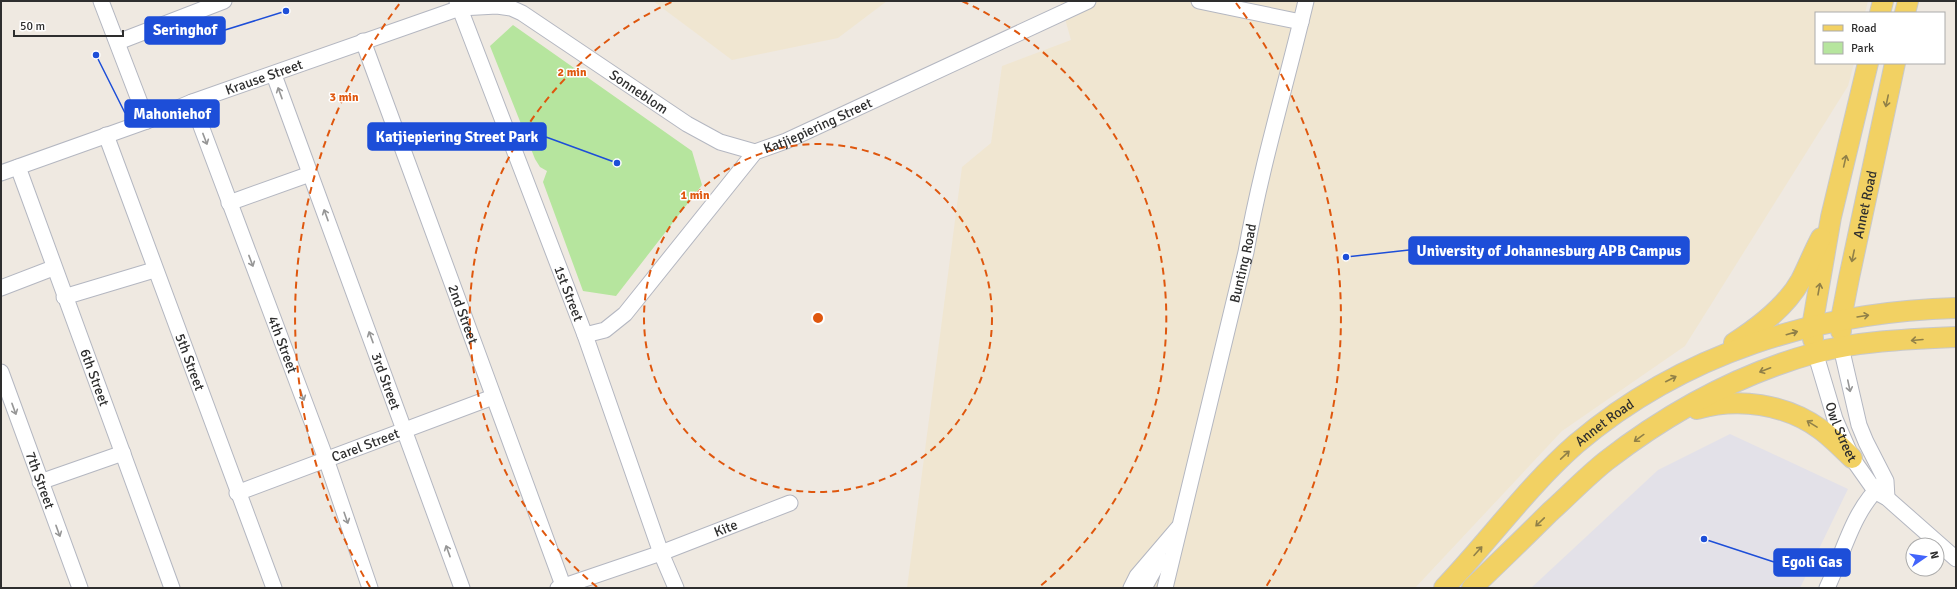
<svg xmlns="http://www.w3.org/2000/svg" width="1957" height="589" viewBox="0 0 1957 589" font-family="Signika,sans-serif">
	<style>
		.industrial { fill: #e3e1e8 }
		.education { fill: #f0e6d1 }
		.green { fill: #b6e59e }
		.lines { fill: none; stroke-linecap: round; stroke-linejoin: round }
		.minor-casing { stroke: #b4b7c1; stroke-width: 17 }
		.major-casing { stroke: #c9c9c9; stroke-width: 22 }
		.minor { stroke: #fff; stroke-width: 15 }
		.major { stroke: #f2d163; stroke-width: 20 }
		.oneway { stroke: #969696 }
		.oneway2 { stroke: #908048 }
		.ring { fill: none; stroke: #df570e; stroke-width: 2; stroke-dasharray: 7 5 }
		.labels { text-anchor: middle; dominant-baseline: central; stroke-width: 3; stroke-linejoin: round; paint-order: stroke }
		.street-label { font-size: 14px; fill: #2e2e2e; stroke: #fff }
		.centre { fill: #df570e; stroke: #fff; stroke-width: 2 }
		.ring-label { font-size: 12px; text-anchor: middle; font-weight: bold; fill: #df570e; stroke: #fff; stroke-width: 3; stroke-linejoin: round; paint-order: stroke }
		.leader { fill: none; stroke: #1d4ed8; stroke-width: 1.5 }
		.callout-dot { fill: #1d4ed8; stroke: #fff; stroke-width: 1.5 }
		.callout { fill: #1d4ed8; stroke: #1d4ed8; stroke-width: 1.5 }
		.callout-label { font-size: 15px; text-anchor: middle; font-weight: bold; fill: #fff }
	</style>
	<rect width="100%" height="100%" fill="#efe9e1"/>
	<!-- industrial -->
	<path class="industrial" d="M 1730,434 L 1848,489 L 1800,588 L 1531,588 L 1658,470 Z"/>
	<!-- education -->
	<g class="education">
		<path d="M 653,1 L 887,1 L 838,38 L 732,60 Z"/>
		<path d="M 1060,1 L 1868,1 L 1865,13 L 1816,13 L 1816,63 L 1854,63 L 1848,86 L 1685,346 L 1562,431 L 1415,588 L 907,588 L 962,167 L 991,143 L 1002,66 L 1071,40 Z"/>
	</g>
	<!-- green -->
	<path class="green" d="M 513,25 L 692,151 L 702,185 L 616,296 L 583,291 L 543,182 L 547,171 L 540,167 L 535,159 L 490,46 Z"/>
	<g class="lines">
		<defs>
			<g id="minor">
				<path d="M 101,1 L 147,121"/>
				<path id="s1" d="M 457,1 L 585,335 L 661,553 L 676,588"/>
				<path d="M 1199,1 L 1301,22"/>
				<path id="s2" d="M 363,41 L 564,588"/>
				<path d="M 118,42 L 224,1"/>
				<path id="s3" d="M 274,75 L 462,588"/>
				<path id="s4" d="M 192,102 L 326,459 L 370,588"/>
				<path id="s5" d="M 106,135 L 274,588"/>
				<path id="s6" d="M 18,167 L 172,588"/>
				<path id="s7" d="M 1,173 L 147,121 L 192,102 L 460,8 L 497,6 L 511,8 L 522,13 L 687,124 L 720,142 L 755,152"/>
				<path d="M 229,203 L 310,174"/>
				<path d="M 1,288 L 53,268"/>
				<path d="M 64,297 L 154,270"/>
				<path id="s8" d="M 585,335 L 605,330 L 625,314 L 755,152 L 786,141 L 1088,1"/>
				<path d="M 1841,347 L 1859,425 L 1866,442 L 1886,481 L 1887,498"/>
				<path id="s9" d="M 1815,352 L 1835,419 L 1852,458 L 1876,492 L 1887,498 L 1956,559"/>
				<path id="s10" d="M 1,372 L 80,588"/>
				<path d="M 40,482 L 123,453"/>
				<path id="s11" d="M 237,493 L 493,397"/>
				<path id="s12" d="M 558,588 L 661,553 L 790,503"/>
				<path d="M 1131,588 L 1137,576 L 1178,528"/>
				<path d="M 1144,588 L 1160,559"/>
				<path id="s13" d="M 1165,588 L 1246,252 C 1261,167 1286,85 1306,1"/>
				<path d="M 1827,588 C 1844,552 1852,512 1882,484"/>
			</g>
			<g id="major">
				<path d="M 1880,13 L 1883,1"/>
				<path d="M 1905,13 L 1908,1"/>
				<path id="s14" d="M 1841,331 L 1841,319 L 1849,278 L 1895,63"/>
				<path d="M 1813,339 L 1812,327 L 1831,217 L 1868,63"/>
				<path d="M 1734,343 C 1759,327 1786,307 1801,280 C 1808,266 1814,251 1821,238"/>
				<path d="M 1697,409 C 1738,397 1785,404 1820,429 C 1831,437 1842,448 1852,458"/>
				<path id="s15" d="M 1444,588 C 1488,542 1528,486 1576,444 C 1683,353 1817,312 1956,308"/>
				<path d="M 1472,588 C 1498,563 1524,538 1550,512 C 1569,495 1586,477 1606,461 C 1668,413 1739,374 1815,353 C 1857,341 1912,339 1956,337"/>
			</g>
		</defs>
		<!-- minor casing -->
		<use href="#minor" class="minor-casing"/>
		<!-- major casing -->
		<use href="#major" class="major-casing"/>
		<!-- minor -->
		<use href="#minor" class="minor"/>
		<!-- major -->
		<use href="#major" class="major"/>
	</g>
	<!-- one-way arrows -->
	<defs><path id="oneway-shaft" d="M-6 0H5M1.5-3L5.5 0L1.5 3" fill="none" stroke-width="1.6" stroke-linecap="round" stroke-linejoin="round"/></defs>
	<g class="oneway">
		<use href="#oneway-shaft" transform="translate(280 93) rotate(-110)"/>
		<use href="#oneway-shaft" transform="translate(205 139) rotate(69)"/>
		<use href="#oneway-shaft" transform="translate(326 215) rotate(-110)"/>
		<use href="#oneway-shaft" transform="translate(251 261) rotate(69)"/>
		<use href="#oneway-shaft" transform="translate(371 337) rotate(-110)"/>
		<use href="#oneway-shaft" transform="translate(1849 386) rotate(78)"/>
		<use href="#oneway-shaft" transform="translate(302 395) rotate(69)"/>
		<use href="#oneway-shaft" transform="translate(14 409) rotate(70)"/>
		<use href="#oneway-shaft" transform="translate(346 518) rotate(71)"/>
		<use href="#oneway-shaft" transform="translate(58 531) rotate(70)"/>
		<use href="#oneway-shaft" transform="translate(448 551) rotate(-110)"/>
	</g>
	<g class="oneway2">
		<use href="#oneway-shaft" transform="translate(1887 101) rotate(102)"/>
		<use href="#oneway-shaft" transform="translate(1845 161) rotate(-77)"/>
		<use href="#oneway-shaft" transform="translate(1853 256) rotate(102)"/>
		<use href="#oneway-shaft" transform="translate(1819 289) rotate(-80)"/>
		<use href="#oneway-shaft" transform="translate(1863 316) rotate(-9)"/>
		<use href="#oneway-shaft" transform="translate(1792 333) rotate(-16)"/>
		<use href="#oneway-shaft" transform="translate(1917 340) rotate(175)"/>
		<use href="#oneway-shaft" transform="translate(1765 370) rotate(159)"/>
		<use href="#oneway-shaft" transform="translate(1671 379) rotate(-27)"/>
		<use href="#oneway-shaft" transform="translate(1812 424) rotate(-148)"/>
		<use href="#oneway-shaft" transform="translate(1639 438) rotate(144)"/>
		<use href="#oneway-shaft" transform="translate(1565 455) rotate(-43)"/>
		<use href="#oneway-shaft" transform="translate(1540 522) rotate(136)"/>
		<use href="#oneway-shaft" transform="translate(1478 551) rotate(-48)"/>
	</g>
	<!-- distance rings -->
	<g class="ring">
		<circle cx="818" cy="318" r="174"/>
		<path d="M597 587A348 348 0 0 1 674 1M962 1A348 348 0 0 1 1039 587"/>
		<path d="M370 587A523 523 0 0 1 400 3M1236 3A523 523 0 0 1 1266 587"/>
	</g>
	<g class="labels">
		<!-- street labels -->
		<g class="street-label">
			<text stroke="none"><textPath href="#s7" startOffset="280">Krause Street</textPath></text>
			<text stroke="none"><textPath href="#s7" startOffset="692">Sonneblom</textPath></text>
			<text stroke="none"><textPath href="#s8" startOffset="322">Katjiepiering Street</textPath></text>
			<text stroke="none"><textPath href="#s14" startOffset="129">Annet Road</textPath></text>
			<text stroke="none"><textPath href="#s13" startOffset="334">Bunting Road</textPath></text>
			<text stroke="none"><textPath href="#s1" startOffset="313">1st Street</textPath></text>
			<text stroke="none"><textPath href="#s2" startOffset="291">2nd Street</textPath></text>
			<text stroke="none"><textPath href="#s4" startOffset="259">4th Street</textPath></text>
			<text stroke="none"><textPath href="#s5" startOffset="242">5th Street</textPath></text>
			<text stroke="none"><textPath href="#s6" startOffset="224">6th Street</textPath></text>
			<text stroke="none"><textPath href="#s3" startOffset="326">3rd Street</textPath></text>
			<text stroke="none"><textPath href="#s15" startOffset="231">Annet Road</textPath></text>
			<text stroke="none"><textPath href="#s9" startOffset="84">Owl Street</textPath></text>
			<text stroke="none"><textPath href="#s11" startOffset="137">Carel Street</textPath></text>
			<text stroke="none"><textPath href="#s10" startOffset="115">7th Street</textPath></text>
			<text stroke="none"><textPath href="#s12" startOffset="178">Kite</textPath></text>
		</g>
	</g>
	<circle cx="818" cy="318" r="6" class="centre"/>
	<g class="ring-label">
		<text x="572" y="76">2 min</text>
		<text x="344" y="101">3 min</text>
		<text x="695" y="199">1 min</text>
	</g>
	<!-- callouts -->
	<path class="leader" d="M286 11L225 30M96 55L125 113M617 163L546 137M1346 257L1409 250M1704 539L1774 562"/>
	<g class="callout-dot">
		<circle cx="286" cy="11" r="4"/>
		<circle cx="96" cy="55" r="4"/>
		<circle cx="617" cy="163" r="4"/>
		<circle cx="1346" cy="257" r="4"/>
		<circle cx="1704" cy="539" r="4"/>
	</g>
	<g class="callout">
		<rect x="145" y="17" width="80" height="27" rx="4"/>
		<rect x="125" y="100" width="94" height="27" rx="4"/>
		<rect x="368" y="123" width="178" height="27" rx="4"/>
		<rect x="1409" y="237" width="280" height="27" rx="4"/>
		<rect x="1774" y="549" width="76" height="27" rx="4"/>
	</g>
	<g class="callout-label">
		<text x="185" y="35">Seringhof</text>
		<text x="172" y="119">Mahoniehof</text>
		<text x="457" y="142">Katjiepiering Street Park</text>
		<text x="1549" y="256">University of Johannesburg APB Campus</text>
		<text x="1812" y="567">Egoli Gas</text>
	</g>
	<!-- border -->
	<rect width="1957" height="589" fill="none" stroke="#2e2e2e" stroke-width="4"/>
	<!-- legend -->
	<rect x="1815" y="12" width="130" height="52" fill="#ffffff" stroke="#ababab"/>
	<rect x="1823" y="25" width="20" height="6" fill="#f2d163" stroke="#ababab"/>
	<text x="1851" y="32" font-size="12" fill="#2e2e2e">Road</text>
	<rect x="1823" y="42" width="20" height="12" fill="#b6e59e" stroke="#ababab"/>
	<text x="1851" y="52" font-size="12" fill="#2e2e2e">Park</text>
	<!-- north arrow -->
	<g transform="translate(1925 557) rotate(77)"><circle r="19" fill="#ffffff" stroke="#ababab"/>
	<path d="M0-3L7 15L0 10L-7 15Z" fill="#4264fb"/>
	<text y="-6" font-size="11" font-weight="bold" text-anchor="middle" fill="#2e2e2e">N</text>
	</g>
	<!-- scale -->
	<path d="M14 30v6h109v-6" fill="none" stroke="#2e2e2e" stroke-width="2"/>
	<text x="20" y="30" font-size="12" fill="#2e2e2e" stroke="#ffffff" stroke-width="3" paint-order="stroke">50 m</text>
</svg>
